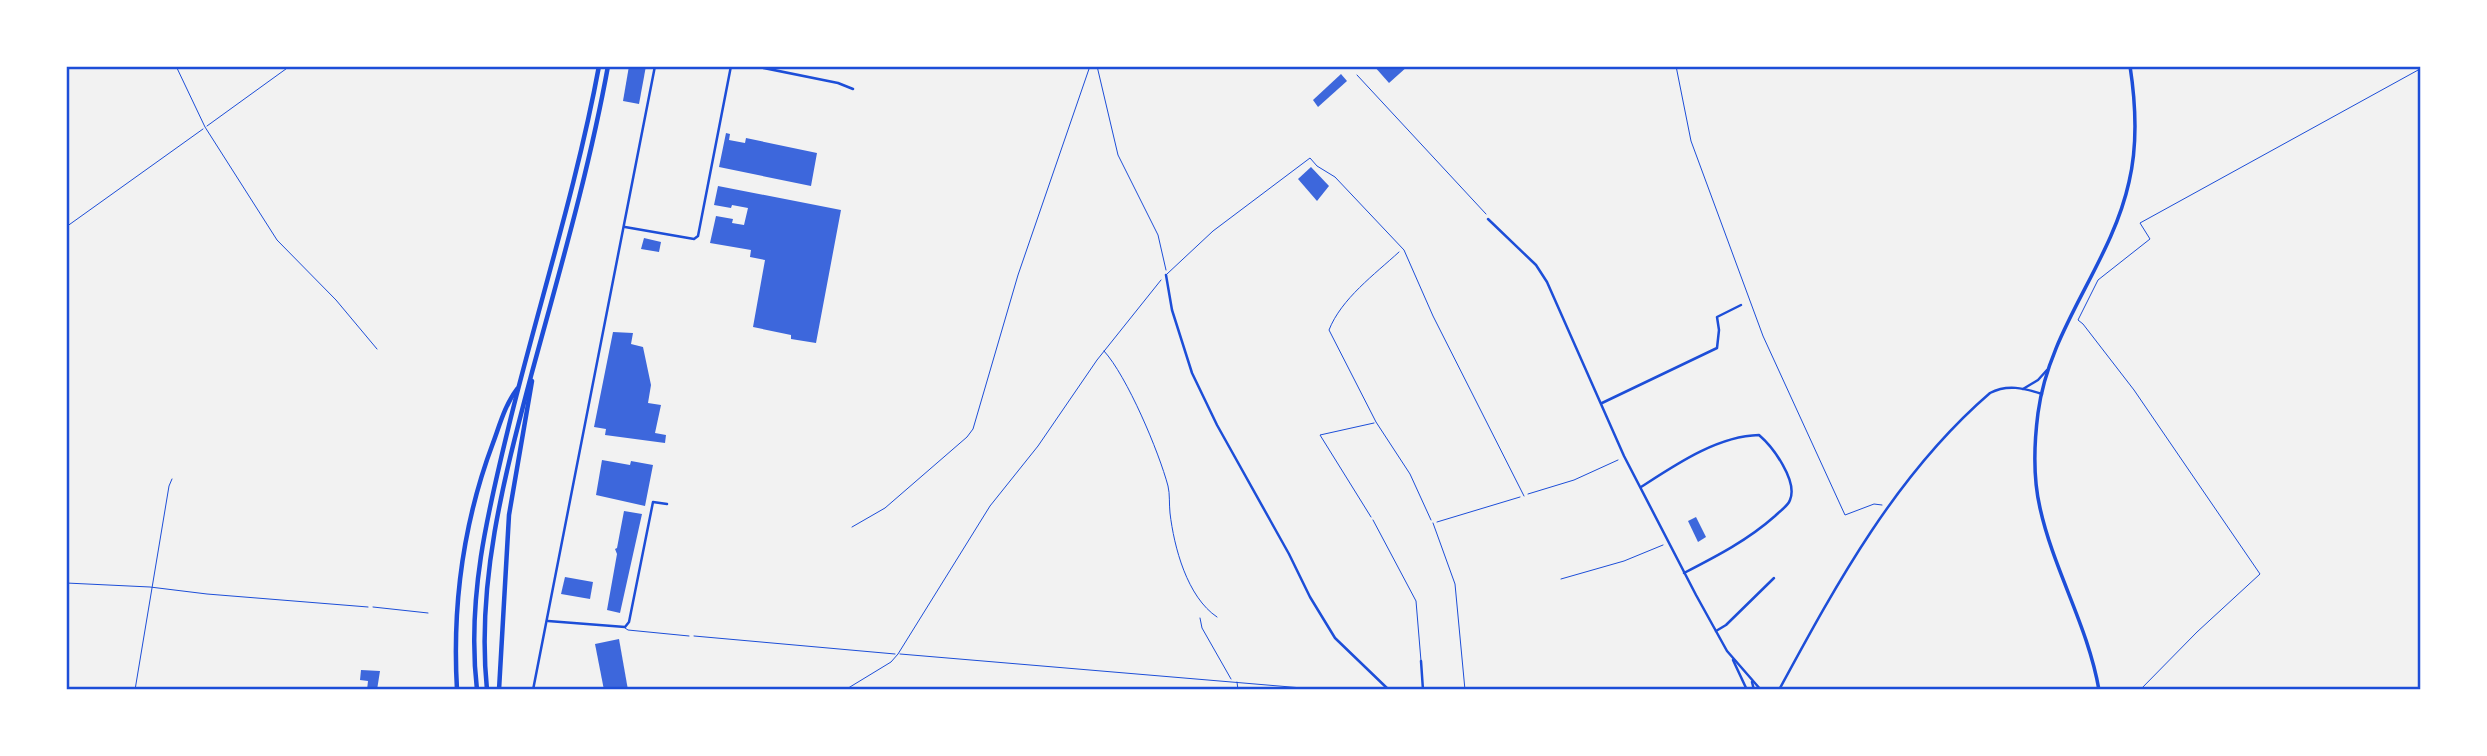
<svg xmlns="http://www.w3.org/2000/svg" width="2487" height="756" viewBox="0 0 2487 756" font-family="Helvetica,sans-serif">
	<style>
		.building { fill: #3d67dc }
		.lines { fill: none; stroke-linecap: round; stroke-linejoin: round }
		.path { stroke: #1d4ed8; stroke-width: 1 }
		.service { stroke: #1d4ed8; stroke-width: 1 }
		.minor { stroke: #1d4ed8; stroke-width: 2.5 }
		.tertiary { stroke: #1d4ed8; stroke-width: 2.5 }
		.secondary { stroke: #1d4ed8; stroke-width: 3.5 }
		.trunk { stroke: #1d4ed8; stroke-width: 4.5 }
		.neatline { fill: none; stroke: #1d4ed8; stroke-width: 2.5 }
	</style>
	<rect width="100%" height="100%" fill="#f2f2f2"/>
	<!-- building -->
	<g class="building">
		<path d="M 629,66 L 646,66 L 639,104 L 623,101 Z"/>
		<path d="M 1374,66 L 1408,66 L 1389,83 Z"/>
		<path d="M 1341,74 L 1347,81 L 1318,107 L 1313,100 Z"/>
		<path d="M 726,133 L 730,134 L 729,140 L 745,143 L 746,138 L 817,153 L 811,186 L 719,167 Z"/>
		<path d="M 1311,167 L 1329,186 L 1317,201 L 1298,179 Z"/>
		<path d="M 718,186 L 841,210 L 816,343 L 791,339 L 791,335 L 753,327 L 765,260 L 750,257 L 751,250 L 710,243 L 716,216 L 733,219 L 732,223 L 744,225 L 748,208 L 732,205 L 731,208 L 714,205 Z"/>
		<path d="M 644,238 L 661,242 L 659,252 L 641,249 Z"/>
		<path d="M 613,332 L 633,333 L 631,344 L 643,347 L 651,385 L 648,403 L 661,405 L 655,433 L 666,435 L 665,443 L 605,435 L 606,429 L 594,427 Z"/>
		<path d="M 602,460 L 630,465 L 631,461 L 653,465 L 645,506 L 596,495 Z"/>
		<path d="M 624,511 L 642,514 L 620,613 L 607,610 L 617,554 L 615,549 L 617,548 Z"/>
		<path d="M 1696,517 L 1706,537 L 1698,542 L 1688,521 Z"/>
		<path d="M 565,577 L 593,582 L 590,599 L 561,594 Z"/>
		<path d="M 619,639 L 628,690 L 604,690 L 595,644 Z"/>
		<path d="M 361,670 L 380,671 L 377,690 L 367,690 L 368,681 L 360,680 Z"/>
	</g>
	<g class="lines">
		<!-- path -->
		<g class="path">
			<path d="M 176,66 L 205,127 L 277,240 L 336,300 L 377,349"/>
			<path d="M 1097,66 L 1118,155 L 1158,235 L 1166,270"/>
			<path d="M 1676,66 L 1691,141 L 1763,336 L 1845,515 L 1874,504 L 1882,505"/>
			<path d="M 1357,75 L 1486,214"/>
			<path d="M 207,126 L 290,66"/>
			<path d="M 66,227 L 203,129"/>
			<path d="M 1399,252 C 1375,274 1341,299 1329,330 L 1376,422 L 1410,474 L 1431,520"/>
			<path d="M 1104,351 C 1127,376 1159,452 1168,486 C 1170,494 1169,504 1170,513 C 1174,547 1187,597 1217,617"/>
			<path d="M 1528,494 L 1574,480 L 1618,460"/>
			<path d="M 1371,517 L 1320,435 L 1374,423"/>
			<path d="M 1437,522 L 1520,497"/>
			<path d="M 852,527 L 885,508 L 967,437 L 973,429 L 1018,275 L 1090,66"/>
			<path d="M 1561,579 L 1624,561 L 1663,545"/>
			<path d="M 66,583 L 150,587 L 207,594 L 368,607"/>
			<path d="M 1200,618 L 1202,628 L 1231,679"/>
			<path d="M 694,636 L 895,654"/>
			<path d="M 900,654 L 1326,690"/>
			<path d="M 1237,682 L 1238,690"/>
			<path d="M 135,690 L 169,486 L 172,479"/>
			<path d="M 845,690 L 891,662 L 898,654 L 990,506 L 1038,446 L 1097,360 L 1161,280"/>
			<path d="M 2140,690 L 2197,632 L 2260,574 L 2134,390 L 2083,324 L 2078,320 L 2098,280 L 2150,239 L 2140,223 L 2420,69"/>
		</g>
		<!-- service -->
		<g class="service">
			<path d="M 1167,274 L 1213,231 L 1310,158 L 1317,166 L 1335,177 L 1404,250 L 1433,316 L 1524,496"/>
			<path d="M 1373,520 L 1416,601 L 1421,661"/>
			<path d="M 1433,523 L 1455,584 L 1465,690"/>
			<path d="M 373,607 L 428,613"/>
			<path d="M 625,628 L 628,630 L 689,636"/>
		</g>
		<!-- minor -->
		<g class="minor">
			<path d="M 754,66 L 838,83 L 853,89"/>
			<path d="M 1488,219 L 1536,265 L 1547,282 L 1624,456 L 1696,595 L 1727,651 L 1761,690"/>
			<path d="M 625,227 L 694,239 L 698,236 L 731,66"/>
			<path d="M 1166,275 L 1172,310 L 1192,373 L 1217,425 L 1289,554 L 1310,597 L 1335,638 L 1389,690"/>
			<path d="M 2023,389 L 2038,380 L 2047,370"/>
			<path d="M 1602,403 L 1717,348 L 1719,330 L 1717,317 L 1741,305"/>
			<path d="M 1641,487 C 1675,465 1717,436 1759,435 C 1773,447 1798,481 1790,500 C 1788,506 1780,511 1775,516 C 1748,540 1717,556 1684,573"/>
			<path d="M 548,621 L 625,627 L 629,622 L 653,502 L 667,504"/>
			<path d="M 1716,631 L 1726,625 L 1774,578"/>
			<path d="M 1733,660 L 1747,690"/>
			<path d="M 1421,661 L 1423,690"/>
			<path d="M 1752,682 L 1754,690"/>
			<path d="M 1779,690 C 1837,583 1896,474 1990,393 C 2007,384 2024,388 2042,394"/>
		</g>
		<!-- tertiary -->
		<path class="tertiary" d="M 533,690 L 655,66"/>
		<!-- secondary -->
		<path class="secondary" d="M 2099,690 C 2088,626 2054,571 2040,508 C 2033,478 2034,444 2038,413 C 2049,328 2111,264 2129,182 C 2138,144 2136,105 2130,66"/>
		<!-- trunk -->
		<g class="trunk">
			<path d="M 457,690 C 452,604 463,523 493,443 C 500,424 505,405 517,389"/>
			<path d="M 477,690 C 466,596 489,507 511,417 C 540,300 577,185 599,66"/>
			<path d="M 487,690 C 476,583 504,478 531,376 C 559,273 589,171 608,66"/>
			<path d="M 499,690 L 509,515 L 532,381"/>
		</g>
	</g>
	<!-- border -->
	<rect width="2487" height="756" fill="none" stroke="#ffffff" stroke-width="136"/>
	<rect x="68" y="68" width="2351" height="620" class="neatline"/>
</svg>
